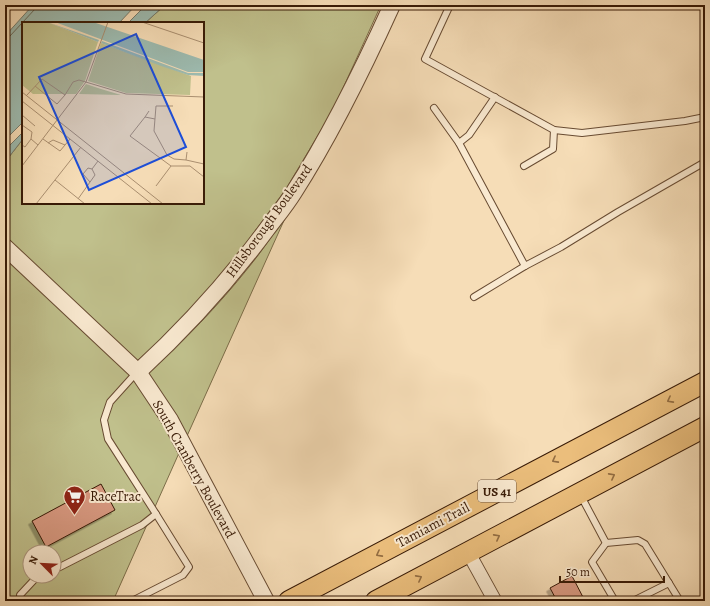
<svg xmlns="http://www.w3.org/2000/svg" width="710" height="606" viewBox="0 0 710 606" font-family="Alegreya,serif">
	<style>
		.green { fill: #c0c08c; stroke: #7c6d49; fill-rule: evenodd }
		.water { fill: #9dbbb0; stroke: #757b6c }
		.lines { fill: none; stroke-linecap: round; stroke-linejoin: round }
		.shore { stroke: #6a6a5b; stroke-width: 1 }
		.building { fill: #d89981; stroke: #381a06; filter: url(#shadow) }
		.service-casing { stroke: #684b32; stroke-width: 8 }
		.minor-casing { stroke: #684b32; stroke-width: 15 }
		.tertiary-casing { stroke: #684b32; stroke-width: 18 }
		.primary-casing { stroke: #381a06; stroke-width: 22 }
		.service { stroke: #f9e9d0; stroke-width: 6 }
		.minor { stroke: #f9e9d0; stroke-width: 13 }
		.tertiary { stroke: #f9e9d0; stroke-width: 16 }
		.primary { stroke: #ebbe7c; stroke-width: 20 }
		.oneway { stroke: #926c41 }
		.labels { text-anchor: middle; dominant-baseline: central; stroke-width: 4; stroke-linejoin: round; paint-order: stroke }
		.shield { fill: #f9e9d0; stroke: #725843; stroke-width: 1 }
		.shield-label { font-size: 13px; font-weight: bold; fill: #381a06 }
		.street-label { font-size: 14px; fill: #381a06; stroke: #f9e9d0 }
		.poi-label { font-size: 14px; fill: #381a06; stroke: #f9e9d0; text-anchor: start }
		.inset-road { fill: none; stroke: #aa8f70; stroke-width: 1 }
		.view { fill: #1d4ed8; fill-opacity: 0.15; stroke: #1d4ed8; stroke-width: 2 }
		.inset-edge { fill: none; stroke: #381a06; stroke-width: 2 }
	</style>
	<defs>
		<filter id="shadow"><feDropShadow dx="-3.5" dy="3.5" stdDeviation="0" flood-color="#0004"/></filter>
	</defs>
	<rect width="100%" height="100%" fill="#f6ddb7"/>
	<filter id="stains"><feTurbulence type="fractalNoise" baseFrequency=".005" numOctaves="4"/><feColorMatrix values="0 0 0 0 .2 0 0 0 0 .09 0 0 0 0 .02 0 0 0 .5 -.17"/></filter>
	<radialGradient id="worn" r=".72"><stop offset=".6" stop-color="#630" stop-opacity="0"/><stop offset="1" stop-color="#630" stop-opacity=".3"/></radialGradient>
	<!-- green -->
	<g class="green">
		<path d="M 165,5 L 381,5 L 333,110 L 286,189 L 235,258 L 198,302 L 168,334 L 137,361 L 5,237 L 5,162 L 23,139 L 23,203 L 203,203 L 203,23 L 145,23 Z"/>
		<path d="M 286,216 L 187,436 L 177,416 L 148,373 C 184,341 218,306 249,267 C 262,251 274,233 286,216 Z"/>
		<path d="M 5,257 L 132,376 L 163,423 L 179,453 L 113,601 L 5,601 ZM 30,552 L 54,552 L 54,576 L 30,576 Z"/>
	</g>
	<!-- water -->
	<g class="water">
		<path d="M 33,5 L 136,5 L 119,23 L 23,23 L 23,122 L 5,140 L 5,36 Z"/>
		<path d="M 146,5 L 165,5 L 145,23 L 128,23 Z"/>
		<path d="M 23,132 L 23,139 L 5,162 L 5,150 Z"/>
	</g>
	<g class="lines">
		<!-- shore -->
		<path class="shore" d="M 5,38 L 10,36 L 35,9 L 36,5"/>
	</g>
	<!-- building -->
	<g class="building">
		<path d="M 101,484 L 115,510 L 46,547 L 32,521 Z"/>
		<path d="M 572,576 L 585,601 L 557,601 L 550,588 Z"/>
	</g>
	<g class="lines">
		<defs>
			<g id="service">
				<path d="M 450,5 L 425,59 L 554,130 L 582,133 L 685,121 L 705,117"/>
				<path d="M 434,108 L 459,143 L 469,135 L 495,97"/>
				<path d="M 459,143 L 525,266 L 561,247 L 618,212 L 705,162"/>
				<path d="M 524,166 L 553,149 L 554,130"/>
				<path d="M 474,297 L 525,266"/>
				<path d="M 581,496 L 606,543 L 638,540 L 645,544 L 680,601"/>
				<path d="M 606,543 L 592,562 L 615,601"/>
				<path d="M 54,570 L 142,525 L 156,514 L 108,439 L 104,420 L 110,402 L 137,372"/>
				<path d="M 22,601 L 20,595 L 34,580 L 42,576"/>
				<path d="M 132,601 L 183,575 L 189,567 L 156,514"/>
				<path d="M 633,601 L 669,583"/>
			</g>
			<path id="minor" d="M 468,552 L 495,601"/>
			<g id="tertiary">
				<path d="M 5,247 L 138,372 L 170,420 L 266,601"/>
				<path d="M 138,372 C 187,327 227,283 267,229 C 276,217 286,205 294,192 C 332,133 363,69 392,5"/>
			</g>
			<g id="primary">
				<path d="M 289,601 L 705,382"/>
				<path d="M 376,601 L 705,427"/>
			</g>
		</defs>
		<!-- service casing -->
		<use href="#service" class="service-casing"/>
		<!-- minor casing -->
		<use href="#minor" class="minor-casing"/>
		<!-- tertiary casing -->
		<use href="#tertiary" class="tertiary-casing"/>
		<!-- primary casing -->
		<use href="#primary" class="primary-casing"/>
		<!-- service -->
		<use href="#service" class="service"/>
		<!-- minor -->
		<use href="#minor" class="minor"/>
		<!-- tertiary -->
		<use href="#tertiary" class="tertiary"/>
		<!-- primary -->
		<use href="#primary" class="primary"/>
	</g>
	<!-- one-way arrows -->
	<defs><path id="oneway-chevron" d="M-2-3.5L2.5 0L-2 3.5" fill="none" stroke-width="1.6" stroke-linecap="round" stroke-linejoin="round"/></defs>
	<g class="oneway">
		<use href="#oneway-chevron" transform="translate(670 400) rotate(152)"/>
		<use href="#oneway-chevron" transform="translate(555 460) rotate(152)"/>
		<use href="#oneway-chevron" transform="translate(612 476) rotate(-28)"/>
		<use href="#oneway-chevron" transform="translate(497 537) rotate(-28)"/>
		<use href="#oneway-chevron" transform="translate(379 554) rotate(152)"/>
		<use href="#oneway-chevron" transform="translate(419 578) rotate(-28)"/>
	</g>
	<!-- icons -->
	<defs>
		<symbol id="supermarket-pin" viewBox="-11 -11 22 30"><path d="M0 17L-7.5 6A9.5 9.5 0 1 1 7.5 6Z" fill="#8f2418" stroke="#f9e9d0"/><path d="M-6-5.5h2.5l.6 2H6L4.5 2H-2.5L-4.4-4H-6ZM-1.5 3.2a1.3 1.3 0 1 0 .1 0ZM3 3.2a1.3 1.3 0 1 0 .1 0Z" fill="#fff"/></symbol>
	</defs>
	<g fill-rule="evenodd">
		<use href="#supermarket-pin" x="62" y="484" width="25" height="34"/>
	</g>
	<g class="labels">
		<!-- shield labels -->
		<rect class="shield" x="478" y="480" width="38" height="22" rx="3"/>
		<g class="shield-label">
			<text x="497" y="491">US 41</text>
		</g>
		<!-- street labels -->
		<g class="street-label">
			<text transform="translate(269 221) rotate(-54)">Hillsborough Boulevard</text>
			<text transform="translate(194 469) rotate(61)">South Cranberry Boulevard</text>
			<text transform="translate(433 525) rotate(-28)">Tamiami Trail</text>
		</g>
		<!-- poi labels -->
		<g class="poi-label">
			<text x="90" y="496">RaceTrac</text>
		</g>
	</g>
	<!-- overview -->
	<g transform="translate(22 22)">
		<rect width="182" height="182" fill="#f6ddb7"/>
		<path d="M 0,0 L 25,0 L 76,20 L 63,59 L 54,72 L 11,72 L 0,63 ZM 79,21 L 169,54 L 168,73 L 104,71 L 66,59 ZM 64,62 L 79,67 L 99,73 L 57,72 Z" fill="#c0c08c"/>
		<path d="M 25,0 L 77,18 L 76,20 ZM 33,0 L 71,0 L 182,38 L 182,50 L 166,50 ZM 80,19 L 166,51 L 182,51 L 182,54 L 166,53 L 139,44 L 79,21 Z" fill="#9dbbb0"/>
		<path class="inset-road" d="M 120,0 L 182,21M 13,64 L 35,82 L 43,73M 0,70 L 141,182M 4,74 L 20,57 L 43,73 L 51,60 L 57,58 L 104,72 L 182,75M 0,79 L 130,182M 151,84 L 134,84 L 132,109 L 145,133 L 152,137 L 164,138M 127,89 L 123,95 L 133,97M 0,93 L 13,104M 123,95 L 108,114 L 149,144 L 168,144 L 182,155M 0,103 L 10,110 L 9,117 L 16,123M 21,117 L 38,129 L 48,117M 26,121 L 31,118 L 43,123M 0,123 L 3,125 L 9,117M 165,130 L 164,138 L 182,142M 0,144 L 64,60 L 86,0M 33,158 L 63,182M 68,160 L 61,152 L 66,146 L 70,147M 134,164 L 149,144M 56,177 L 73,153 L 70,147 L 76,139M 14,182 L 59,125"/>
		<path class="view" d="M 114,12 L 164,125 L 67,168 L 17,55 Z"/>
		<rect width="182" height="182" class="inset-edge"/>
	</g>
	<!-- margin -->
	<rect width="710" height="606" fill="none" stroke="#f6ddb7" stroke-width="20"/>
	<rect x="6" y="6" width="698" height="594" fill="none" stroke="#381a06" stroke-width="2"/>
	<rect x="10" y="10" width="690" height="586" fill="none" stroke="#381a06"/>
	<!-- north arrow -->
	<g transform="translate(42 564) rotate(294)"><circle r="19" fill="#f9e9d0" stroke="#ac967f"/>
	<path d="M0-3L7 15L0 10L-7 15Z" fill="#8f2418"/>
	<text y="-6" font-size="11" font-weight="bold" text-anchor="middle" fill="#381a06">N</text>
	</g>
	<!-- scale -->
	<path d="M560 576v6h104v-6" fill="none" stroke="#381a06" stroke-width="2"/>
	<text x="566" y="576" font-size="12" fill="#381a06" stroke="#f9e9d0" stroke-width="3" paint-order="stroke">50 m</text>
	<rect width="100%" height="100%" filter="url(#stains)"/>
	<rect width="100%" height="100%" fill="url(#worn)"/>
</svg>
